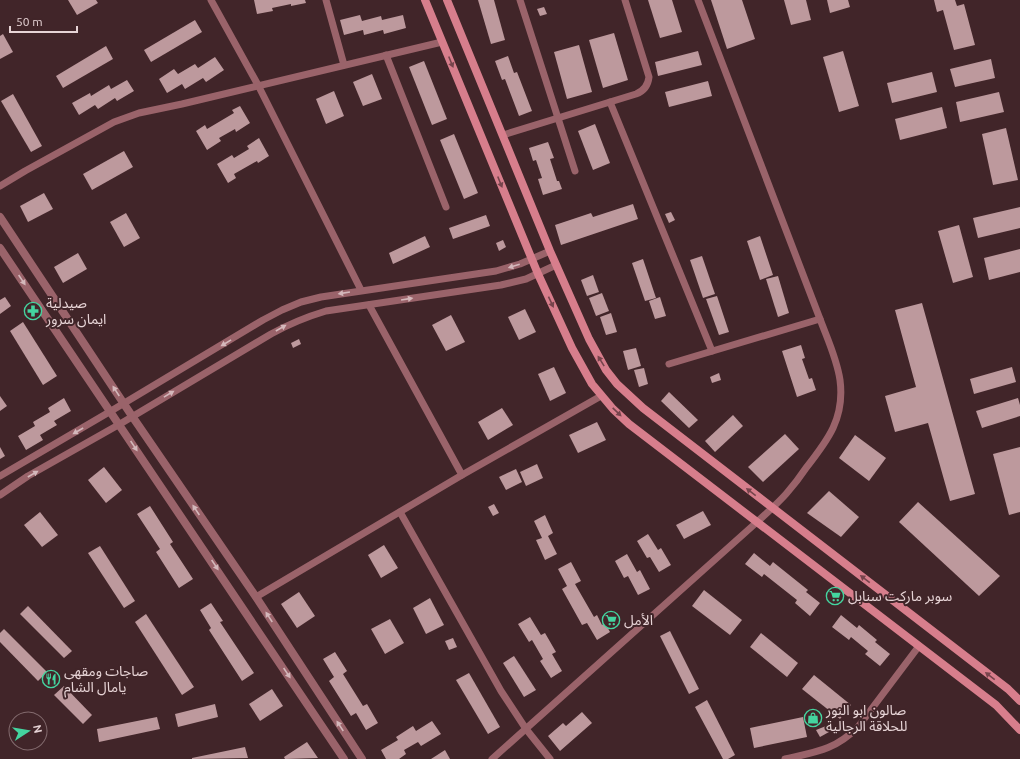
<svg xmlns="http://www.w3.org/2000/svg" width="1020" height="759" viewBox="0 0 1020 759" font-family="Ubuntu,'Noto Sans Arabic',sans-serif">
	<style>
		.building { fill: #bd999d }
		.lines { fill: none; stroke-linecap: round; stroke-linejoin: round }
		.minor { stroke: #9a636a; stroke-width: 7 }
		.tertiary { stroke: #9a636a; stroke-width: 8 }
		.secondary { stroke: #d77e8c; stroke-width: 8 }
		.oneway { fill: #76444c }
		.oneway2 { fill: #d4b8bb }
		.labels { text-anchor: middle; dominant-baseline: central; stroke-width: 4; stroke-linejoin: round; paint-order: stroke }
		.poi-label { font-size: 14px; fill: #e7d4d6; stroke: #412529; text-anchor: start }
	</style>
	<rect width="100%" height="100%" fill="#412529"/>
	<!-- building -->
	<g class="building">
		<path d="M 68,0 L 96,0 L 98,3 L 77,15 Z"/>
		<path d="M 254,0 L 305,0 L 306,3 L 291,6 L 291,4 L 272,8 L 273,11 L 257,14 Z"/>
		<path d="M 478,0 L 494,0 L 505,40 L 491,44 Z"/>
		<path d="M 648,0 L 672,0 L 682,32 L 660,38 Z"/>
		<path d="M 711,0 L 742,0 L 755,39 L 727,49 Z"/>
		<path d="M 784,0 L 806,0 L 811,20 L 791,25 Z"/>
		<path d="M 827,0 L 848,0 L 850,7 L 830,13 Z"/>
		<path d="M 934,0 L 955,0 L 957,6 L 964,4 L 975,45 L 954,50 L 943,10 L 937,12 Z"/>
		<path d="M 544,7 L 547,14 L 540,16 L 537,9 Z"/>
		<path d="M 360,15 L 362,21 L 381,16 L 382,20 L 403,15 L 406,28 L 384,34 L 383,30 L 364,35 L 363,30 L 344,35 L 340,20 Z"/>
		<path d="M 195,20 L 202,32 L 151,62 L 144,50 Z"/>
		<path d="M 614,33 L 628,80 L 603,88 L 589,40 Z"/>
		<path d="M 3,34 L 13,52 L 0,59 L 0,36 Z"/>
		<path d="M 579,45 L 592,92 L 567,99 L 554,52 Z"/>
		<path d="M 106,46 L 113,59 L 63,88 L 56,76 Z"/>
		<path d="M 698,51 L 702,65 L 658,76 L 655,62 Z"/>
		<path d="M 843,51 L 859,106 L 839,112 L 823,57 Z"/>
		<path d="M 508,56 L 514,73 L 517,72 L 532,111 L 519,116 L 505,79 L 502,80 L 495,61 Z"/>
		<path d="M 215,57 L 224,70 L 206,82 L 203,78 L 185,89 L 182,84 L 167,93 L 159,79 L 174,69 L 178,74 L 195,64 L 198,68 Z"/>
		<path d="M 991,59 L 995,78 L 955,87 L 950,69 Z"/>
		<path d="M 424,61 L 447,119 L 432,125 L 409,67 Z"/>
		<path d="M 932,72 L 937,92 L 892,103 L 887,83 Z"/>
		<path d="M 372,74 L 382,99 L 363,106 L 353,82 Z"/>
		<path d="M 127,80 L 134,91 L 117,101 L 115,98 L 98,109 L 95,105 L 79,115 L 72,103 L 90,93 L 91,96 L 109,85 L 111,89 Z"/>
		<path d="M 708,81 L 712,96 L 669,107 L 665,92 Z"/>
		<path d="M 334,91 L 344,116 L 326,124 L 316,99 Z"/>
		<path d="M 999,92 L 1004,112 L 960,122 L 956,102 Z"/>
		<path d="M 13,94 L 42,146 L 31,152 L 1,101 Z"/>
		<path d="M 240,106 L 250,123 L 236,132 L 235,129 L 219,138 L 221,141 L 207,150 L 196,131 L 205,125 L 207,129 L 234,113 L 232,110 Z"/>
		<path d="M 942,107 L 947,128 L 900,140 L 895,119 Z"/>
		<path d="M 595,124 L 610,163 L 593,170 L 578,131 Z"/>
		<path d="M 1006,128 L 1018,180 L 993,185 L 982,134 Z"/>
		<path d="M 454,134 L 478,193 L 464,199 L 440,140 Z"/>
		<path d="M 259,138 L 269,156 L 258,163 L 257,161 L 234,174 L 236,178 L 228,183 L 217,164 L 232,155 L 234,158 L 249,149 L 247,146 Z"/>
		<path d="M 548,142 L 554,158 L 550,159 L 557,181 L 559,181 L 562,189 L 543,195 L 538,179 L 542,178 L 536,160 L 533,161 L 529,148 Z"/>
		<path d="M 124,151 L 133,167 L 92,190 L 83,174 Z"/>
		<path d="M 44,193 L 53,209 L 28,222 L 20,206 Z"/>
		<path d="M 633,204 L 638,219 L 561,245 L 555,225 L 591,213 L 593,217 Z"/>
		<path d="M 1020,207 L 1020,228 L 978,238 L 973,218 Z"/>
		<path d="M 671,212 L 675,220 L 669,223 L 665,214 Z"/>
		<path d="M 126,213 L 140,238 L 124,247 L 110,222 Z"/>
		<path d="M 486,215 L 490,226 L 453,239 L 449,228 Z"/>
		<path d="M 959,225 L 973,277 L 953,283 L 938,231 Z"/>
		<path d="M 425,236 L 430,247 L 393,264 L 389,253 Z"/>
		<path d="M 760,236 L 773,275 L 760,280 L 747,241 Z"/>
		<path d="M 503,240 L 506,247 L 499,251 L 496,243 Z"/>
		<path d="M 1020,249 L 1020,272 L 989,280 L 984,258 Z"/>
		<path d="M 78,253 L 87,269 L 63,283 L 54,267 Z"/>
		<path d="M 702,256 L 715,294 L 703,298 L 690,260 Z"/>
		<path d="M 643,259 L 656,298 L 645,301 L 632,263 Z"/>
		<path d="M 593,275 L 599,292 L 587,296 L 581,280 Z"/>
		<path d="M 778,276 L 789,313 L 778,317 L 766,279 Z"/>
		<path d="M 602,293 L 609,311 L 596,316 L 589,298 Z"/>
		<path d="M 717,296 L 729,332 L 719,335 L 706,299 Z"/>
		<path d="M 5,297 L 11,306 L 0,314 L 0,300 Z"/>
		<path d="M 660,297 L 666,316 L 655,319 L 649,301 Z"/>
		<path d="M 922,303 L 975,494 L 950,501 L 928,423 L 895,432 L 885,396 L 916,387 L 895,310 Z"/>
		<path d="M 525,309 L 536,332 L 519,340 L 508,317 Z"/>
		<path d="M 611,313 L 617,332 L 606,335 L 600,317 Z"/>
		<path d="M 451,315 L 465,342 L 446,351 L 432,325 Z"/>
		<path d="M 23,322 L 57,376 L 43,385 L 10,331 Z"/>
		<path d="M 299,339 L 301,344 L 293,348 L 291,343 Z"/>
		<path d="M 801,345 L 805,358 L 802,359 L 809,379 L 812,378 L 816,390 L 797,397 L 782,351 Z"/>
		<path d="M 636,348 L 641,366 L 628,370 L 623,351 Z"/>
		<path d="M 554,367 L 566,393 L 550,401 L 538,374 Z"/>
		<path d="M 1012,367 L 1016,382 L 974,394 L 970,379 Z"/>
		<path d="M 644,368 L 648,384 L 639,387 L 634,370 Z"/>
		<path d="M 719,373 L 721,380 L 712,383 L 710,377 Z"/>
		<path d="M 669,392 L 698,420 L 689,428 L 661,401 Z"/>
		<path d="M 0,396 L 7,406 L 0,411 Z"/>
		<path d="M 64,398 L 71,411 L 54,421 L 57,425 L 40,435 L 43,440 L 26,450 L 18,436 L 35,426 L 33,422 L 50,412 L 48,408 Z"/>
		<path d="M 1018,398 L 1020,405 L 1020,416 L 982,428 L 976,411 Z"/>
		<path d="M 502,408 L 513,425 L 488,440 L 478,422 Z"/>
		<path d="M 733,415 L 743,426 L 715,452 L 705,441 Z"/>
		<path d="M 597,422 L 606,440 L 578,453 L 569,435 Z"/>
		<path d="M 785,434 L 799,449 L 763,482 L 748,467 Z"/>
		<path d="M 855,435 L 886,458 L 869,481 L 839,458 Z"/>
		<path d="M 0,447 L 5,456 L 0,459 Z"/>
		<path d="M 1020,447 L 1020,512 L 1009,515 L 993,454 Z"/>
		<path d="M 537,464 L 543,478 L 526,486 L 520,472 Z"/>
		<path d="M 104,467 L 122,490 L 106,503 L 88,480 Z"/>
		<path d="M 516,469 L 522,482 L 506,490 L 499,477 Z"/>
		<path d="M 829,491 L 859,517 L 841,537 L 807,513 Z"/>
		<path d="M 918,502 L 1000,576 L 979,596 L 899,522 Z"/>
		<path d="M 494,504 L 499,513 L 493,516 L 488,507 Z"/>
		<path d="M 150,506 L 173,542 L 170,544 L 193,579 L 179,588 L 156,552 L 160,549 L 137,514 Z"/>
		<path d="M 703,511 L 711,525 L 684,539 L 676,525 Z"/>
		<path d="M 40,512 L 58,535 L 42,547 L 24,525 Z"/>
		<path d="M 545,515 L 553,533 L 548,536 L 557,554 L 545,560 L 536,540 L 542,538 L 534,521 Z"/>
		<path d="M 648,534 L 658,550 L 661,548 L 671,565 L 659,572 L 650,557 L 647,558 L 637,541 Z"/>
		<path d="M 384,545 L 398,568 L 381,578 L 368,555 Z"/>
		<path d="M 100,546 L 135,601 L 124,608 L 88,553 Z"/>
		<path d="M 754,553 L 770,566 L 773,562 L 808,590 L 806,592 L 820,603 L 810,616 L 795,603 L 797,600 L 764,574 L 762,577 L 745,564 Z"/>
		<path d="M 627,554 L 637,572 L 640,570 L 650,589 L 638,595 L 628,576 L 624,578 L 615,561 Z"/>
		<path d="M 571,562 L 581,581 L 575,584 L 594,617 L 597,615 L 602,625 L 605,623 L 610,632 L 597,640 L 587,623 L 582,625 L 562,589 L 567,586 L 558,569 Z"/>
		<path d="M 704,590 L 742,620 L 730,635 L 692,606 Z"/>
		<path d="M 299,592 L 315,616 L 297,628 L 281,604 Z"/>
		<path d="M 430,598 L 444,625 L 426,634 L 413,608 Z"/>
		<path d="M 211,603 L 223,621 L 220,622 L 254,673 L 242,681 L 209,630 L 211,628 L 200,610 Z"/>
		<path d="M 28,606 L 72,651 L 64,658 L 20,614 Z"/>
		<path d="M 146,614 L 194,687 L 182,695 L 135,622 Z"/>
		<path d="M 841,615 L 857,628 L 859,625 L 877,640 L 875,642 L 890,654 L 880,666 L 865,654 L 868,651 L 851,637 L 849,640 L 832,627 Z"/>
		<path d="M 530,617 L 541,635 L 545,633 L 556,652 L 552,654 L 562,671 L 551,678 L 540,661 L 543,659 L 532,640 L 529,642 L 518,624 Z"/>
		<path d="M 390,619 L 404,643 L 385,654 L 371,629 Z"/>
		<path d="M 4,629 L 47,672 L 38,681 L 0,642 L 0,633 Z"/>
		<path d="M 670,631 L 699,689 L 689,694 L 660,636 Z"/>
		<path d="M 761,633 L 798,663 L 787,677 L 750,647 Z"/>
		<path d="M 453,638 L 457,647 L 449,650 L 445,641 Z"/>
		<path d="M 335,652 L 347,671 L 343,674 L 363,706 L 367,704 L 378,723 L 366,730 L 356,713 L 351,716 L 329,681 L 334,677 L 323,659 Z"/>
		<path d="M 514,656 L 536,690 L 524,697 L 503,663 Z"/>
		<path d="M 469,673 L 500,727 L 488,734 L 456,680 Z"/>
		<path d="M 814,675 L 851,705 L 840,719 L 802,689 Z"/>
		<path d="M 64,686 L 92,715 L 83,724 L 54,695 Z"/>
		<path d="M 272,689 L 283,706 L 260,721 L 249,704 Z"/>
		<path d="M 707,700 L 735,755 L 728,759 L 723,759 L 695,707 Z"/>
		<path d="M 215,704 L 218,717 L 178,727 L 175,714 Z"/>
		<path d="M 582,712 L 592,723 L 560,751 L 548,736 L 563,723 L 566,726 Z"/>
		<path d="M 157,717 L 160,729 L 99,742 L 97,729 Z"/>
		<path d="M 803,717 L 807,737 L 754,748 L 750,728 Z"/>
		<path d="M 432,721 L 441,734 L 421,746 L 418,742 L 404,750 L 406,754 L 399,759 L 386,759 L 381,750 L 398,740 L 396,737 L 413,726 L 416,731 Z"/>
		<path d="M 826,726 L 829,732 L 820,737 L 816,730 Z"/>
		<path d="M 307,742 L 318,758 L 285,759 L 284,757 Z"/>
		<path d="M 245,747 L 248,758 L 192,759 L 192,758 Z"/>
		<path d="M 445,750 L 450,759 L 431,759 Z"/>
	</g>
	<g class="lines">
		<!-- minor -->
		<g class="minor">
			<path d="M 211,0 L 258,85 L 361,290"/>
			<path d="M 326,0 L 344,65"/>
			<path d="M 520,0 L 575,171"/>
			<path d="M 386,55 L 446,207"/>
			<path d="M 610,102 L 712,351"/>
			<path d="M 503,135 L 636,94 C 644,91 648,86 649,77 L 625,0"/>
			<path d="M 0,186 L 25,171 L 114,122 L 139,113 L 182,104 L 442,42"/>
			<path d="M 369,305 L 462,475"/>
			<path d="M 669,364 L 820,319"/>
			<path d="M 0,476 L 111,411 L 263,320 L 282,310 L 301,302 L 321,297 L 496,271 L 520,264 L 550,251"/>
			<path d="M 0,495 L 28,476 L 120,424 L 271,334 C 289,324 306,317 326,311 L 501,285 L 526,279 L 556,265"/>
			<path d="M 400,512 L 501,691 L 526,729 L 550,759"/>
			<path d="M 256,597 L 462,475 L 601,396"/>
			<path d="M 492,759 L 757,522 C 767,513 777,504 786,494 C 793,486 800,477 806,468 C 828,440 845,418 840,380 C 837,359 827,338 820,319 L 698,0"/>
			<path d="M 785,759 C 816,752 835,750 858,727 L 919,646"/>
		</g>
		<!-- tertiary -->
		<g class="tertiary">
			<path d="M 0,217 L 132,416 L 256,597 L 362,759"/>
			<path d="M 0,248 L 344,759"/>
		</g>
		<!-- secondary -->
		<g class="secondary">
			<path d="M 425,0 L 538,274 L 572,348 L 592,384 L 613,409 L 629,424 L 996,705 L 1020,730"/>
			<path d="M 447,0 L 550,251 L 589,339 L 606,370 L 617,384 L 643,408 L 1008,689 L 1020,701"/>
		</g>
	</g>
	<!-- one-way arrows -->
	<defs><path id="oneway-solid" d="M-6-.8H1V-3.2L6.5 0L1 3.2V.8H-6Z"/></defs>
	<g class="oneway">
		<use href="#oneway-solid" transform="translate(451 62) rotate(68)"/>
		<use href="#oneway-solid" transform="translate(500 182) rotate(68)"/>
		<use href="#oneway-solid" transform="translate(551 302) rotate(65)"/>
		<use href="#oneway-solid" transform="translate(601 361) rotate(-122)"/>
		<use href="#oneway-solid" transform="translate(617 412) rotate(44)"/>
		<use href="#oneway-solid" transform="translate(751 492) rotate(-142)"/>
		<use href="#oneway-solid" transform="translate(865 579) rotate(-143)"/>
		<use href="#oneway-solid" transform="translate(990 676) rotate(-142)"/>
	</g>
	<g class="oneway2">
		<use href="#oneway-solid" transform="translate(514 266) rotate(163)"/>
		<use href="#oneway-solid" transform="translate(22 280) rotate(56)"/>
		<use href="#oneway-solid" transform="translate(344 293) rotate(171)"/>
		<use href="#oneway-solid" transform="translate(407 299) rotate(-9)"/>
		<use href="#oneway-solid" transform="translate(281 328) rotate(-30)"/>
		<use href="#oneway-solid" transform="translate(226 343) rotate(149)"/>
		<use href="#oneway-solid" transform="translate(116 391) rotate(-123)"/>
		<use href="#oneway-solid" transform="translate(169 394) rotate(-31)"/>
		<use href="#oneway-solid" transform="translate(78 431) rotate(150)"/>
		<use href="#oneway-solid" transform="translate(134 446) rotate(56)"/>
		<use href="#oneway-solid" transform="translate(33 474) rotate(-30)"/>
		<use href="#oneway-solid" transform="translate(196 510) rotate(-124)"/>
		<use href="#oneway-solid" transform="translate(215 565) rotate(56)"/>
		<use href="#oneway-solid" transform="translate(269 617) rotate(-123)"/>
		<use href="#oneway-solid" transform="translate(287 673) rotate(56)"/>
		<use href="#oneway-solid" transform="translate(340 726) rotate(-123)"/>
	</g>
	<!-- icons -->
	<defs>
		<symbol id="pharmacy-ring" viewBox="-11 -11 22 22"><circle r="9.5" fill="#412529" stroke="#44d49f" stroke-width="1.5"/><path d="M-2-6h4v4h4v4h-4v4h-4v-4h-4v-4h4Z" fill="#44d49f"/></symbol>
		<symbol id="supermarket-ring" viewBox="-11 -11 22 22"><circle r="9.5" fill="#412529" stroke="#44d49f" stroke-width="1.5"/><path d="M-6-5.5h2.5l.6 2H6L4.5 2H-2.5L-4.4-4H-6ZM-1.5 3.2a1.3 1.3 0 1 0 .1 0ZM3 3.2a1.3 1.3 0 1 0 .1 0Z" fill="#44d49f"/></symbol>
		<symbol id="restaurant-ring" viewBox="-11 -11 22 22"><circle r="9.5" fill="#412529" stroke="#44d49f" stroke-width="1.5"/><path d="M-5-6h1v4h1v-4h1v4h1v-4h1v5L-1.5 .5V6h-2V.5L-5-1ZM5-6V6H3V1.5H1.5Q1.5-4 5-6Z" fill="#44d49f"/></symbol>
		<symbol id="shop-ring" viewBox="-11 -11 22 22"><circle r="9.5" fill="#412529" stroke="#44d49f" stroke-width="1.5"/><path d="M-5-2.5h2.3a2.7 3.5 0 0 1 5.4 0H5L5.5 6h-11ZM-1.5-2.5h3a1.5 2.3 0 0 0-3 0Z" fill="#44d49f"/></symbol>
	</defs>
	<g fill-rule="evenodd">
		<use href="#pharmacy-ring" x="23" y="301" width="20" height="20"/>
		<use href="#supermarket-ring" x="825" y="586" width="20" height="20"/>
		<use href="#supermarket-ring" x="601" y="610" width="20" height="20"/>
		<use href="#restaurant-ring" x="41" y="669" width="20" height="20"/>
		<use href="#shop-ring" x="803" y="708" width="20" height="20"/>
	</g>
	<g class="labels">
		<!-- poi labels -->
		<g class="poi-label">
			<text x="46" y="303">صيدلية<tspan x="46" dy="16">ايمان سرور</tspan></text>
			<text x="848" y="596">سوبر ماركت سنابل</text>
			<text x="624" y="620">الأمل</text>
			<text x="64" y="671">صاجات ومقهى<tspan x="64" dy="16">يامال الشام</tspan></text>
			<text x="826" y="710">صالون ابو النور<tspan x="826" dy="16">للحلاقة الرجالية</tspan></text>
		</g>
	</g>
	<!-- north arrow -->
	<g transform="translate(28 731) rotate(78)"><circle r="19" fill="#412529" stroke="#836b6e"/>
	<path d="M0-3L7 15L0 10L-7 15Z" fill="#44d49f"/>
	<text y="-6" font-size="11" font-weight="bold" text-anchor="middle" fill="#e7d4d6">N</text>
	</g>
	<!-- scale -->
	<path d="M10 26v6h67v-6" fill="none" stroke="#e7d4d6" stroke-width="2"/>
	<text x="16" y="26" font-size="12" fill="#e7d4d6" stroke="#412529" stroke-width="3" paint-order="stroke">50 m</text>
</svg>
